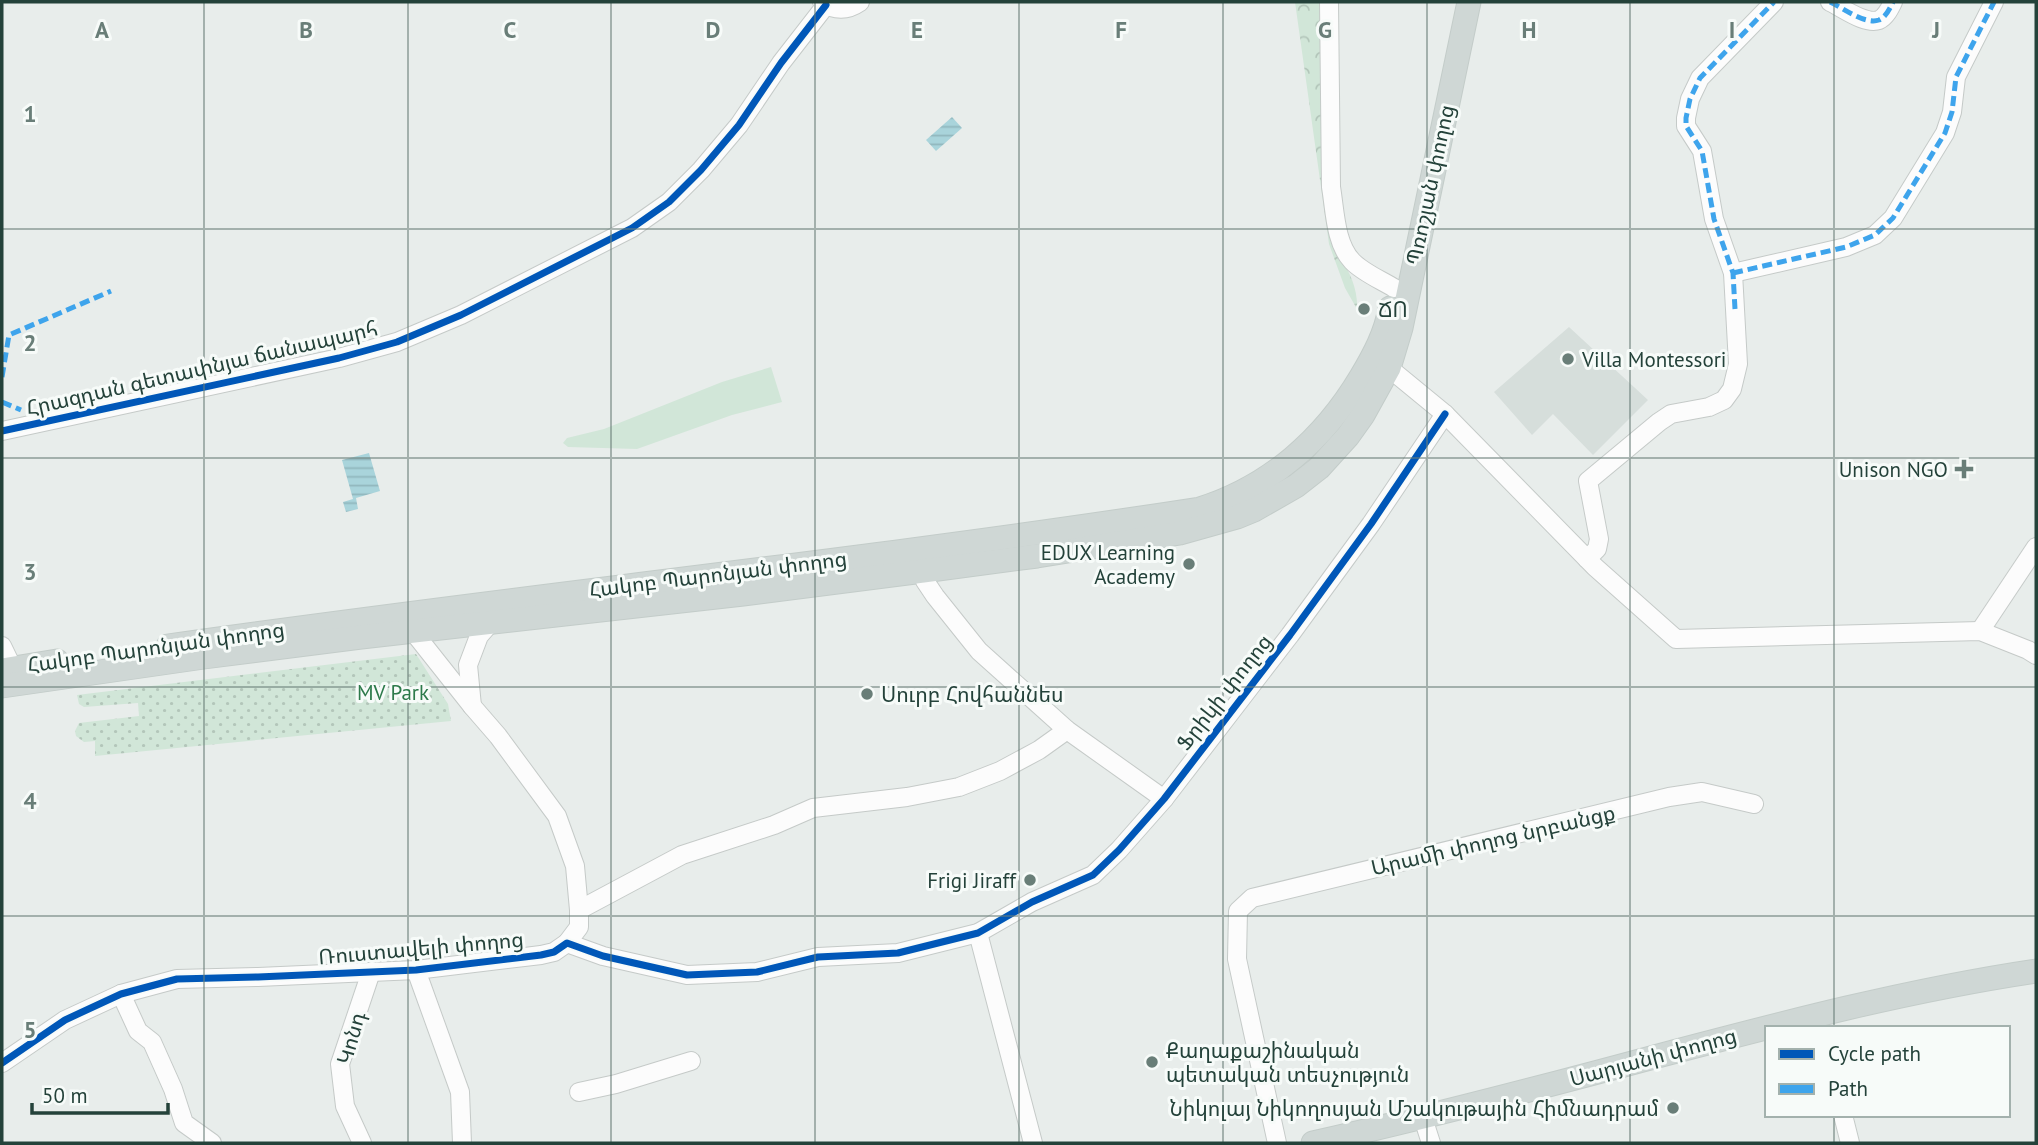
<svg xmlns="http://www.w3.org/2000/svg" width="2038" height="1145" viewBox="0 0 2038 1145" font-family="'PT Sans','Noto Sans Armenian',sans-serif">
	<style>
		.built { fill: #d6dedb }
		.grass { fill: #d1e6d8 }
		.forest { fill: url(#forest-crowns) }
		.park { fill: url(#park-dots) }
		.water { fill: url(#water-rules) }
		.lines { fill: none; stroke-linecap: round; stroke-linejoin: round }
		.minor-casing { stroke: #c5cac8; stroke-width: 20 }
		.major-casing { stroke: #c3ccc9; stroke-width: 25 }
		.minor { stroke: #fcfcfc; stroke-width: 18 }
		.major { stroke: #cfd7d5; stroke-width: 23 }
		.quiet { stroke: #3ea4ec; stroke-width: 5; stroke-dasharray: 10 5; stroke-linecap: butt }
		.cycleway-casing { stroke: #f7fbf9; stroke-width: 11 }
		.cycleway { stroke: #0057b8; stroke-width: 7 }
		.grid { fill: none; stroke: #697e78; stroke-width: 2; stroke-opacity: 0.55 }
		.poi-dot { fill: #697e78; stroke: #f7fbf9; stroke-width: 2.5 }
		.labels { text-anchor: middle; dominant-baseline: central; stroke-width: 6; stroke-linejoin: round; paint-order: stroke }
		.street-label { font-size: 21px; fill: #24423a; stroke: #f7fbf9 }
		.poi-label { font-size: 21px; fill: #24423a; stroke: #f7fbf9; text-anchor: start }
		.park-label { font-size: 21px; fill: #2d7a4b; stroke: #f7fbf9 }
		.grid-label { font-size: 23px; text-anchor: middle; font-weight: bold; fill: #697e78; stroke: #f7fbf9; stroke-width: 6; stroke-linejoin: round; paint-order: stroke }
	</style>
	<defs>
		<pattern id="forest-crowns" width="20" height="18" patternUnits="userSpaceOnUse" patternTransform="scale(1.75)"><rect width="20" height="18" fill="#d1e6d8"/><path d="M2 6a3 3 0 1 1 6 0M12 15a3 3 0 1 1 6 0" fill="none" stroke="#b3c6ba"/></pattern>
		<pattern id="park-dots" width="8" height="8" patternUnits="userSpaceOnUse" patternTransform="scale(1.75)"><rect width="8" height="8" fill="#d1e6d8"/><path d="M2 2h.1M6 6h.1" fill="none" stroke="#b3c6ba" stroke-width="1.8" stroke-linecap="round"/></pattern>
		<pattern id="water-rules" width="6" height="5" patternUnits="userSpaceOnUse" patternTransform="scale(1.75)"><rect width="6" height="5" fill="#a9d4db"/><path d="M0 2.5h6" fill="none" stroke="#91b7bd"/></pattern>
	</defs>
	<rect width="100%" height="100%" fill="#e8edeb"/>
	<!-- built -->
	<path class="built" d="M 1569,327 L 1648,400 L 1593,455 L 1553,414 L 1532,435 L 1494,392 Z"/>
	<!-- grass -->
	<path class="grass" d="M 771,367 L 782,402 L 732,415 L 637,449 L 568,447 L 563,443 L 567,438 L 604,429 L 722,382 Z"/>
	<!-- forest -->
	<path class="forest" d="M 1295,2 L 1320,2 L 1321,96 L 1341,259 C 1351,274 1358,291 1357,309 L 1345,288 L 1329,244 Z"/>
	<!-- park -->
	<path class="park" d="M 416,654 L 448,704 L 451,721 L 95,756 L 95,741 L 84,742 L 76,736 L 75,731 L 79,723 L 139,716 L 138,703 L 84,707 L 79,704 L 77,695 Z"/>
	<!-- water -->
	<g class="water">
		<path d="M 952,117 L 962,128 L 936,151 L 926,140 Z"/>
		<path d="M 369,453 L 380,491 L 356,498 L 358,509 L 346,512 L 343,502 L 353,499 L 342,460 Z"/>
	</g>
	<g class="lines">
		<defs>
			<g id="minor">
				<path d="M 822,2 C 835,11 847,11 860,2"/>
				<path d="M 1329,2 L 1331,187 C 1335,210 1335,243 1352,261 C 1362,272 1381,280 1394,288"/>
				<path d="M 1830,2 C 1843,8 1865,25 1879,20 C 1886,17 1890,8 1893,2"/>
				<path d="M 1733,273 L 1846,247 L 1875,235 L 1893,218 L 1945,133 L 1952,112 L 1956,77 L 1994,2"/>
				<path d="M 1378,362 L 1389,368 L 1445,414 L 1595,567 L 1676,639 L 1980,631 L 2028,650 L 2036,655"/>
				<path d="M 2,431 L 339,358 L 397,342 L 461,315 L 632,228 L 669,202 L 701,170 L 739,125 L 781,63 L 826,5"/>
				<path d="M 1587,559 L 1597,549 L 1599,539 L 1588,481 L 1659,422 L 1671,414 L 1709,407 L 1724,400 L 1732,389 L 1738,364 L 1733,273 L 1714,219 L 1702,151 L 1686,126 L 1686,118 L 1690,99 L 1700,78 L 1774,2"/>
				<path d="M 923,571 L 925,581 L 935,596 L 979,651 L 1067,730 L 1164,799"/>
				<path d="M 407,624 L 472,706 L 498,736 L 557,816 L 575,866 L 579,910 L 579,927 L 567,943"/>
				<path d="M 1980,631 L 2036,547"/>
				<path d="M 2,646 L 17,677"/>
				<path d="M 472,706 L 468,665 L 479,636 L 492,621"/>
				<path d="M 579,910 L 682,855 L 774,825 L 813,808 L 907,797 L 959,787 L 1000,771 L 1039,750 L 1067,730"/>
				<path d="M 978,933 L 1033,1143"/>
				<path d="M 416,970 L 460,1092 L 462,1143"/>
				<path d="M 121,994 L 138,1031 L 152,1042 L 173,1089 L 184,1123 L 212,1143"/>
				<path d="M 2,1063 L 65,1020 L 121,994 L 177,979 L 258,977 L 416,970 L 541,955 L 554,952 L 567,943 L 603,956 L 687,975 L 757,972 L 818,957 L 898,953 L 978,933 L 1032,902 L 1093,875 L 1119,850 L 1164,799 L 1290,635 L 1371,524 L 1445,414"/>
				<path d="M 579,1092 L 616,1084 L 691,1061"/>
				<path d="M 1843,1115 L 1850,1143"/>
				<path d="M 1423,1118 L 1431,1143"/>
				<path d="M 362,1143 L 345,1106 L 340,1064 L 371,972"/>
				<path d="M 1277,1143 L 1237,959 L 1238,911 L 1252,898 L 1669,797 L 1702,792 L 1754,804"/>
			</g>
			<g id="major">
				<path d="M 168,646 C 511,597 857,562 1200,509 C 1270,487 1324,439 1361,377 C 1374,355 1386,333 1390,308"/>
				<path d="M 2,670 L 57,661"/>
				<path d="M 2,686 L 204,657 L 361,637 L 743,594 L 923,571 L 1037,556 L 1180,533 L 1237,517 L 1254,510 L 1296,486 L 1319,468 L 1348,436 L 1363,415 L 1389,368 L 1401,328 L 1469,2"/>
				<path d="M 1313,1143 C 1429,1117 1543,1087 1658,1056 C 1783,1023 1908,990 2036,971"/>
			</g>
		</defs>
		<!-- minor casing -->
		<use href="#minor" class="minor-casing"/>
		<!-- major casing -->
		<use href="#major" class="major-casing"/>
		<!-- minor -->
		<use href="#minor" class="minor"/>
		<!-- major -->
		<use href="#major" class="major"/>
		<!-- quiet -->
		<g class="quiet">
			<path d="M 1830,2 C 1843,8 1865,25 1879,20 C 1886,17 1890,8 1893,2"/>
			<path d="M 1733,273 L 1846,247 L 1875,235 L 1893,218 L 1945,133 L 1952,112 L 1956,77 L 1994,2"/>
			<path d="M 1735,309 L 1733,273 L 1714,219 L 1702,151 L 1686,126 L 1686,118 L 1690,99 L 1700,78 L 1774,2"/>
			<path d="M 2,377 L 9,335 L 111,291"/>
			<path d="M 2,402 L 21,410"/>
		</g>
		<defs>
			<g id="cycleway">
				<path d="M 2,431 L 339,358 L 397,342 L 461,315 L 632,228 L 669,202 L 701,170 L 739,125 L 781,63 L 826,5"/>
				<path d="M 2,1063 L 65,1020 L 121,994 L 177,979 L 258,977 L 416,970 L 541,955 L 554,952 L 567,943 L 603,956 L 687,975 L 757,972 L 818,957 L 898,953 L 978,933 L 1032,902 L 1093,875 L 1119,850 L 1164,799 L 1290,635 L 1371,524 L 1445,414"/>
			</g>
		</defs>
		<!-- cycleway casing -->
		<use href="#cycleway" class="cycleway-casing"/>
		<!-- cycleway -->
		<use href="#cycleway" class="cycleway"/>
	</g>
	<!-- grid -->
	<path class="grid" d="M 204,2 L 204,1143M 408,2 L 408,1143M 611,2 L 611,1143M 815,2 L 815,1143M 1019,2 L 1019,1143M 1223,2 L 1223,1143M 1427,2 L 1427,1143M 1630,2 L 1630,1143M 1834,2 L 1834,1028M 2,229 L 2036,229M 2,458 L 2036,458M 2,687 L 2036,687M 2,916 L 2036,916M 1834,1115 L 1834,1143"/>
	<!-- markers -->
	<g class="poi-dot">
		<circle cx="1364" cy="309" r="7"/>
		<circle cx="1568" cy="359" r="7"/>
		<path d="M1960.5 458.5h7v7h7v7h-7v7h-7v-7h-7v-7h7z"/>
		<circle cx="1189" cy="564" r="7"/>
		<circle cx="867" cy="694" r="7"/>
		<circle cx="1030" cy="880" r="7"/>
		<circle cx="1152" cy="1062" r="7"/>
		<circle cx="1673" cy="1108" r="7"/>
	</g>
	<g class="labels">
		<!-- street labels -->
		<g class="street-label">
			<text transform="translate(1430 185) rotate(-78)">Պռոշյան փողոց</text>
			<text transform="translate(202 368) rotate(-13)">Հրազդան գետափնյա ճանապարհ</text>
			<text transform="translate(718 574) rotate(-7)">Հակոբ Պարոնյան փողոց</text>
			<text transform="translate(156 647) rotate(-8)">Հակոբ Պարոնյան փողոց</text>
			<text transform="translate(1224 692) rotate(-52)">Ֆրիկի փողոց</text>
			<text transform="translate(1493 840) rotate(-13)">Արամի փողոց նրբանցք</text>
			<text transform="translate(421 948) rotate(-5)">Ռուստավելի փողոց</text>
			<text transform="translate(351 1038) rotate(-74)">Կոնդ</text>
			<text transform="translate(1653 1057) rotate(-15)">Սարյանի փողոց</text>
		</g>
		<!-- poi labels -->
		<g class="poi-label">
			<text x="1378" y="309">ՃՈ</text>
			<text x="1582" y="359">Villa Montessori</text>
			<text x="1948" y="469" text-anchor="end">Unison NGO</text>
			<text x="1175" y="552" text-anchor="end">EDUX Learning<tspan x="1175" dy="24">Academy</tspan></text>
			<text x="881" y="694">Սուրբ Հովհաննես</text>
			<text x="1016" y="880" text-anchor="end">Frigi Jiraff</text>
			<text x="1166" y="1050">Քաղաքաշինական<tspan x="1166" dy="24">պետական տեսչություն</tspan></text>
			<text x="1659" y="1108" text-anchor="end">Նիկոլայ Նիկողոսյան Մշակութային Հիմնադրամ</text>
		</g>
		<!-- park labels -->
		<g class="park-label">
			<text x="393" y="692">MV Park</text>
		</g>
	</g>
	<g class="grid-label">
		<text x="102" y="38">A</text>
		<text x="306" y="38">B</text>
		<text x="510" y="38">C</text>
		<text x="713" y="38">D</text>
		<text x="917" y="38">E</text>
		<text x="1121" y="38">F</text>
		<text x="1325" y="38">G</text>
		<text x="1529" y="38">H</text>
		<text x="1732" y="38">I</text>
		<text x="1936" y="38">J</text>
		<text x="30" y="122">1</text>
		<text x="30" y="351">2</text>
		<text x="30" y="580">3</text>
		<text x="30" y="809">4</text>
		<text x="30" y="1038">5</text>
	</g>
	<!-- border -->
	<rect width="2038" height="1145" fill="none" stroke="#24423a" stroke-width="7"/>
	<!-- legend -->
	<rect x="1765" y="1026" width="245" height="91" fill="#f7fbf9" stroke="#a3b1ad" stroke-width="2"/>
	<rect x="1779" y="1049" width="35" height="10" fill="#0057b8" stroke="#a3b1ad" stroke-width="2"/>
	<text x="1828" y="1061" font-size="21" fill="#24423a">Cycle path</text>
	<rect x="1779" y="1084" width="35" height="10" fill="#3ea4ec" stroke="#a3b1ad" stroke-width="2"/>
	<text x="1828" y="1096" font-size="21" fill="#24423a">Path</text>
	<!-- scale -->
	<path d="M32 1103v10h136v-10" fill="none" stroke="#24423a" stroke-width="3.5"/>
	<text x="42" y="1103" font-size="21" fill="#24423a" stroke="#f7fbf9" stroke-width="5" paint-order="stroke">50 m</text>
</svg>
